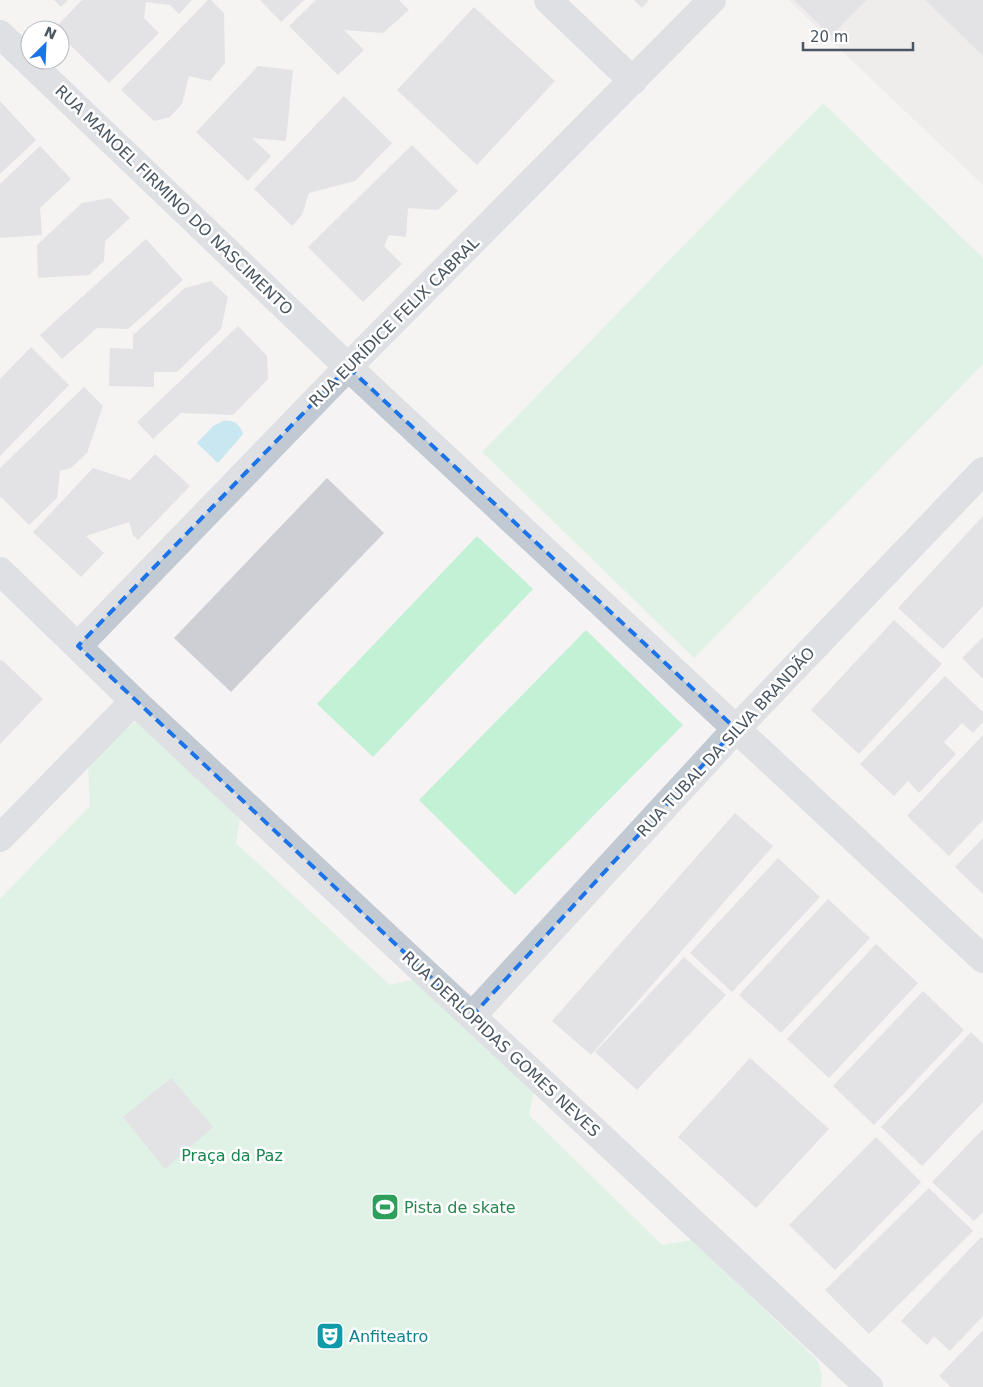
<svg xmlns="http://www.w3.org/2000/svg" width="983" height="1387" viewBox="0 0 983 1387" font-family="'DejaVu Sans',sans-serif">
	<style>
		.education { fill: #e6e4e5 }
		.green { fill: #c3f1d5 }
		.water { fill: #90daee }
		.building { fill: #cdcfd5 }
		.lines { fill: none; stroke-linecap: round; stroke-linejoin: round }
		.minor { stroke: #c1cad2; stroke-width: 28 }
		.tertiary { stroke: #c1cad2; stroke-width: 28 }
		.marked { fill: none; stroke: #1a73e8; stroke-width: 4; stroke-dasharray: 10 6; stroke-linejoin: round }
		.labels { text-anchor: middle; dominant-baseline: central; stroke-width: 5; stroke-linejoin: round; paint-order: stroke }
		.street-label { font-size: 16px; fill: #4a5661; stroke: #fff }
		.park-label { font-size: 16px; fill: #17864f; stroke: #fff }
		.leisure-label { font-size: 16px; fill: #27864d; stroke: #fff; text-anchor: start }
		.culture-label { font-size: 16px; fill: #0d838f; stroke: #fff; text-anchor: start }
	</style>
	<rect width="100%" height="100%" fill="#f5f3f3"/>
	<!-- education -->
	<path class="education" d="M 788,0 L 983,0 L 983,185 Z"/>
	<!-- green -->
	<g class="green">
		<path d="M 823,103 L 983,258 L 983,364 L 694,658 L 482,452 Z"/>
		<path d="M 477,536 L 533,589 L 373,757 L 317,704 Z"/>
		<path d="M 586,630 L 683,725 L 515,895 L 419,800 Z"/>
		<path d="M 141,719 L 241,811 L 236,843 L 390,985 L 419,978 L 534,1090 L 529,1115 L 662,1245 L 692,1240 L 817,1360 L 822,1374 L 821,1387 L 0,1387 L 0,899 L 90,806 L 88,764 L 115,735 Z"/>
	</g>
	<!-- water -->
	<path class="water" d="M 223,421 C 234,420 239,423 243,434 L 218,463 L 197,443 L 213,426 Z"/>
	<!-- building -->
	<g class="building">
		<path d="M 54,0 L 68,0 L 61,7 Z"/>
		<path d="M 82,0 L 192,0 L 179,14 L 170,5 L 146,2 L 144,18 L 159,33 L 109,83 L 60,35 L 60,30 L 54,29 Z"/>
		<path d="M 208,0 L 211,0 L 224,13 L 225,63 L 210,81 L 189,76 L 182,104 L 170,117 L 154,121 L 121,90 Z"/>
		<path d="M 260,0 L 304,0 L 281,22 Z"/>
		<path d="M 316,0 L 399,0 L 409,10 L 383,33 L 344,30 L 364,50 L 338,75 L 289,26 Z"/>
		<path d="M 634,0 L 649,0 L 642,8 Z"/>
		<path d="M 794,0 L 867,0 L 831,36 Z"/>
		<path d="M 925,0 L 983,0 L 983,56 Z"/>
		<path d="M 474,7 L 555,81 L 477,165 L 397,90 Z"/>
		<path d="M 258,66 L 293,70 L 286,141 L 252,138 L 271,156 L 248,181 L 196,132 Z"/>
		<path d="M 344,96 L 392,143 L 355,181 L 309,193 L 302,215 L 292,226 L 254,189 Z"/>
		<path d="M 0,101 L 36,140 L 0,174 Z"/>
		<path d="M 412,145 L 458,191 L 438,210 L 408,208 L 406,237 L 389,235 L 384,246 L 402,264 L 363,302 L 308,247 Z"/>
		<path d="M 40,146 L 71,179 L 40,208 L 42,235 L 0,238 L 0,184 Z"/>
		<path d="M 110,198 L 130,218 L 105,241 L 104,261 L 89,275 L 38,278 L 37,245 L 82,203 Z"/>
		<path d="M 146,239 L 183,280 L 128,329 L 97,328 L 62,359 L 40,335 Z"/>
		<path d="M 211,281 L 228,297 L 221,329 L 177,372 L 154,372 L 154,387 L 109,386 L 110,348 L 133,349 L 133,335 L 185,288 Z"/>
		<path d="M 238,326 L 267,356 L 268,379 L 233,415 L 181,413 L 153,439 L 137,422 Z"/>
		<path d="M 31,347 L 69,385 L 0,456 L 0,379 Z"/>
		<path d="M 84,387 L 103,406 L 87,453 L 71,468 L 60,471 L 57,498 L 29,525 L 1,497 L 0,498 L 0,468 Z"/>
		<path d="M 155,454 L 190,486 L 138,540 L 133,535 L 129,522 L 86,536 L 104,553 L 81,577 L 33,532 L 93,468 L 130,480 Z"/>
		<path d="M 327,478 L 384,533 L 231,692 L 174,638 Z"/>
		<path d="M 983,516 L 983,606 L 943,649 L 898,608 Z"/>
		<path d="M 894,620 L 942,664 L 859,754 L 811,710 Z"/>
		<path d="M 983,637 L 983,679 L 962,658 Z"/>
		<path d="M 2,660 L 43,699 L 0,744 L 0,661 Z"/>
		<path d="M 945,676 L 983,712 L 983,722 L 973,733 L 962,723 L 944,742 L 956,754 L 919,793 L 908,781 L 894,796 L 860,764 Z"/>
		<path d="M 983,735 L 983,820 L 949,856 L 907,816 Z"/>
		<path d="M 735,813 L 773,846 L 591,1055 L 552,1021 Z"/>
		<path d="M 983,838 L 983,894 L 955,867 Z"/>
		<path d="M 778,858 L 820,897 L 732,992 L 690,953 Z"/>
		<path d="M 828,899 L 870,938 L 781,1033 L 739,995 Z"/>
		<path d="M 876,944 L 918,983 L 829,1078 L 787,1039 Z"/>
		<path d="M 684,957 L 726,995 L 637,1090 L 595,1052 Z"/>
		<path d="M 923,991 L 964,1030 L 874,1125 L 833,1086 Z"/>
		<path d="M 971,1032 L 983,1044 L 983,1102 L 922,1166 L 881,1127 Z"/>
		<path d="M 750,1058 L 829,1129 L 756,1208 L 678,1137 Z"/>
		<path d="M 171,1078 L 213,1127 L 165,1169 L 123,1117 Z"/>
		<path d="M 983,1129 L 983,1212 L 974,1221 L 932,1182 Z"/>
		<path d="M 876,1137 L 921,1182 L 835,1270 L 789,1225 Z"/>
		<path d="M 929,1188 L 973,1231 L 869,1334 L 825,1290 Z"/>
		<path d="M 981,1237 L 983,1239 L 983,1316 L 950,1351 L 934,1336 L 927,1345 L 901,1321 Z"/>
		<path d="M 983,1330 L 983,1387 L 951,1387 L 939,1376 Z"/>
	</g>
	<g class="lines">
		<!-- minor -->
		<g class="minor">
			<path d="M 548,0 L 633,81"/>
			<path d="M 78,646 L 348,367 L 712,0"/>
			<path d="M 0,838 L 134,701"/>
			<path d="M 472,1016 L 736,729 L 983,471"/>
		</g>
		<!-- tertiary -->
		<g class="tertiary">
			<path d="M 0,34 L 348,367 L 983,959"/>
			<path d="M 0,571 L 134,701 L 869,1387"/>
		</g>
	</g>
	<!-- marked area -->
	<path d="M0 0H983V1387H0ZM 348,367 L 736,729 L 472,1016 L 78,646 Z" fill="#f5f3f3" fill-opacity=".55" fill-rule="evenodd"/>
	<path class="marked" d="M 348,367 L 736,729 L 472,1016 L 78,646 Z"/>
	<!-- icons -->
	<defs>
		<symbol id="stadium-square" viewBox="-11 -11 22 22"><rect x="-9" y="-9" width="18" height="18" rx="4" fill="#2e9e5b" stroke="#fff"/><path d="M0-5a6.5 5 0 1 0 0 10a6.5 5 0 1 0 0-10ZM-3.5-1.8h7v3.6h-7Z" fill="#fff"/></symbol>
		<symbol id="theatre-square" viewBox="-11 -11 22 22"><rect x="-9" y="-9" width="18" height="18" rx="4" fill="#0f9aa8" stroke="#fff"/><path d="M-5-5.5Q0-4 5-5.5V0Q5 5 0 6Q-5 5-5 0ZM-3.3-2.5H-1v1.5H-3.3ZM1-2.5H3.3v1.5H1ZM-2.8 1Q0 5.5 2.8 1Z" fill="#fff"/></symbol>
	</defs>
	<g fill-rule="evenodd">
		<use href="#stadium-square" x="369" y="1191" width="32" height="32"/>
		<use href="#theatre-square" x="314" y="1320" width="32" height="32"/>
	</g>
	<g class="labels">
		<!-- street labels -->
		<g class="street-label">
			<text transform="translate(174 200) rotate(44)">RUA MANOEL FIRMINO DO NASCIMENTO</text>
			<text transform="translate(394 322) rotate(-45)">RUA EURÍDICE FELIX CABRAL</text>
			<text transform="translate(726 742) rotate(-47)">RUA TUBAL DA SILVA BRANDÃO</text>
			<text transform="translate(501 1044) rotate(43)">RUA DERLOPIDAS GOMES NEVES</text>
		</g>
		<!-- park labels -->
		<g class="park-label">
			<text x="232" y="1155">Praça da Paz</text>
		</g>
		<!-- leisure labels -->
		<g class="leisure-label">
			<text x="404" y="1207">Pista de skate</text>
		</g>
		<!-- culture labels -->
		<g class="culture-label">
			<text x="349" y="1336">Anfiteatro</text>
		</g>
	</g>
	<!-- north arrow -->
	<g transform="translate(45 45) rotate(24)"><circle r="24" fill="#ffffff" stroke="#b7bbc0"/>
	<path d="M0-4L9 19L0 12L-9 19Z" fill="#1a73e8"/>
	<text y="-8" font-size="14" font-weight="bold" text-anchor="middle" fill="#4a5661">N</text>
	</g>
	<!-- scale -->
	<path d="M803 42v8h110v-8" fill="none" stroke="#4a5661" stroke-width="2.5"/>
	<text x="810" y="42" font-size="15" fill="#4a5661" stroke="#ffffff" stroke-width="4" paint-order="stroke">20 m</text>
</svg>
